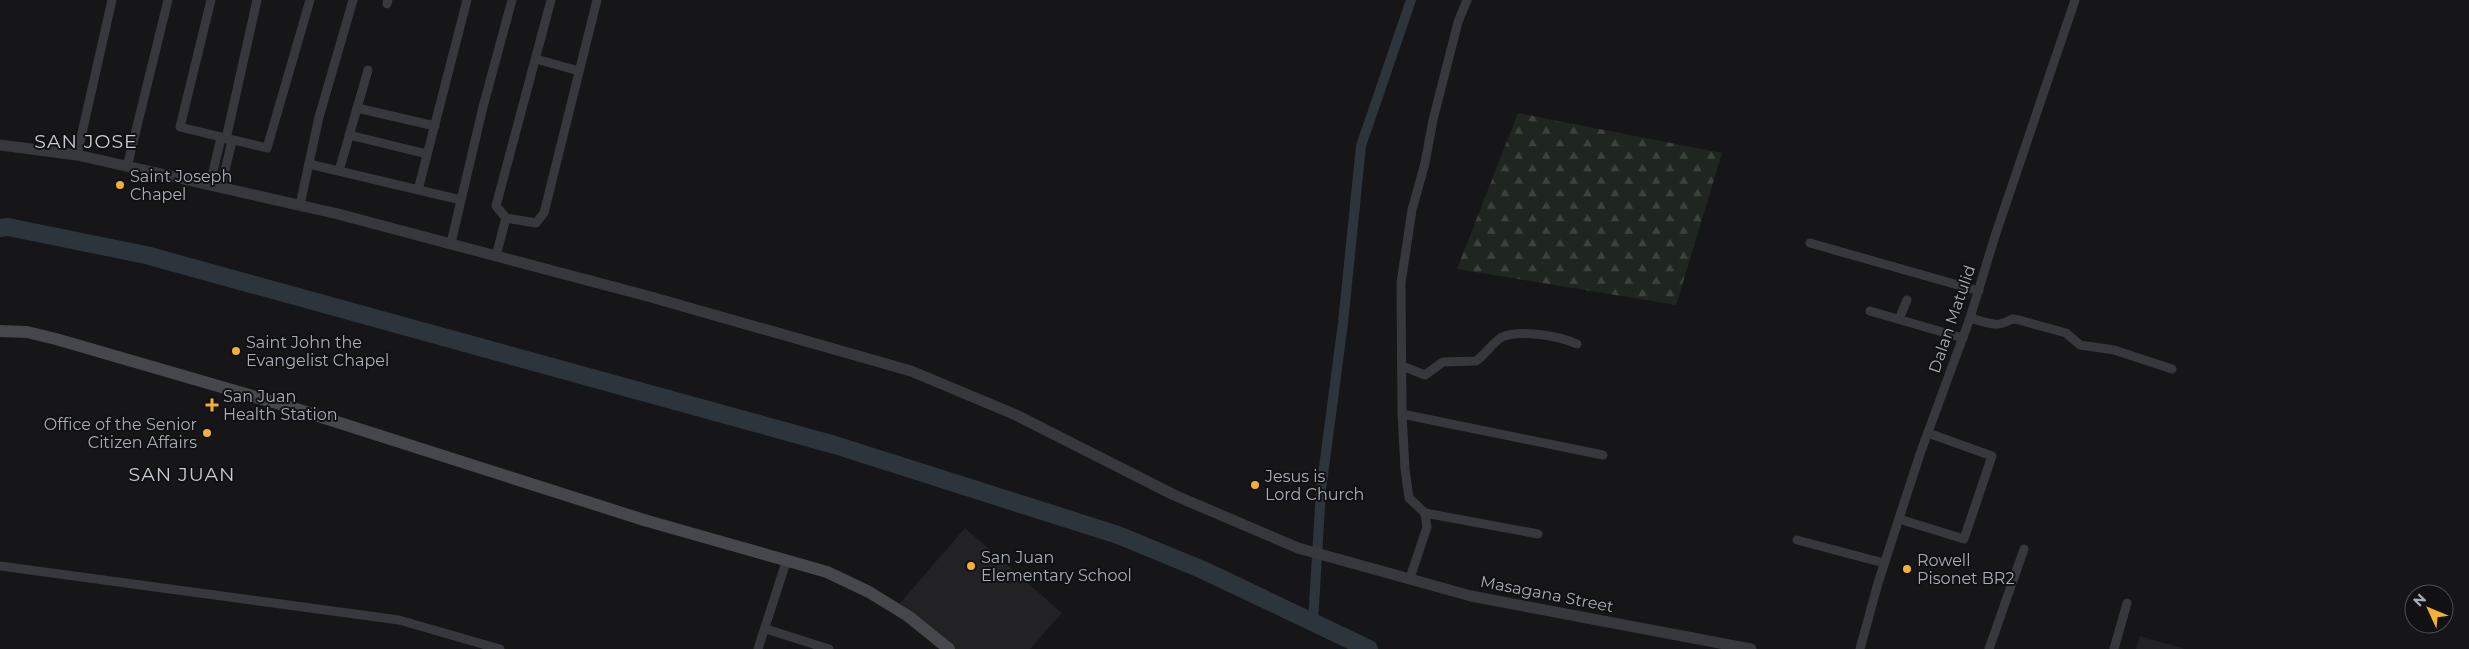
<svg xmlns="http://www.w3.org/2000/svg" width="2469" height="649" viewBox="0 0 2469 649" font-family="Montserrat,sans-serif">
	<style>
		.built { fill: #222225 }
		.forest { fill: url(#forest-firs) }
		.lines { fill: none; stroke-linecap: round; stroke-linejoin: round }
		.canal { stroke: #2c353c; stroke-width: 10 }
		.river { stroke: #2c353c; stroke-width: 18 }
		.minor { stroke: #37383d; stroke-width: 9 }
		.tertiary { stroke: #37383d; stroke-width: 11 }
		.secondary { stroke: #45474d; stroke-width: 12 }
		.poi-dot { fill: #f2b134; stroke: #111113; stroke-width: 2 }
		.labels { text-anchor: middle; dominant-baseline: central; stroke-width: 4; stroke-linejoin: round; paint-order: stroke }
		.poi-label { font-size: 16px; fill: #a8adb8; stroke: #111113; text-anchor: start }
		.street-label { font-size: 16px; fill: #a8adb8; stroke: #111113 }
		.quarter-label { font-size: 19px; letter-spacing: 1px; fill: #c9ccd4; stroke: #111113 }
	</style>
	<defs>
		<pattern id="forest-firs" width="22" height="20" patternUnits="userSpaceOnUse" patternTransform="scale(1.25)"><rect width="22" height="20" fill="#1e261f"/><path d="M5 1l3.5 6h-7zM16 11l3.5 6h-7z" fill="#3c433d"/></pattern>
	</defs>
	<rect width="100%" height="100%" fill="#161618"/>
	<!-- built -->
	<g class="built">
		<path d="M 965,528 L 1062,613 L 1030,649 L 952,649 L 900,603 Z"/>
		<path d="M 2140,636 L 2185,649 L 2136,649 Z"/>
	</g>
	<!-- forest -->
	<path class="forest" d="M 1518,113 L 1722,153 L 1676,305 L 1457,269 Z"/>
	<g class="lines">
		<!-- canal -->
		<path class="canal" d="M 1313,622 L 1321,490 L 1343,323 L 1361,146 L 1411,0"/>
		<!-- river -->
		<path class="river" d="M 0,228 L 8,227 L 146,255 L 835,445 L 1118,535 L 1203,570 L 1369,649"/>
		<!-- minor -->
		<g class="minor">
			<path d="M 211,0 L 180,127 L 267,148 L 310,0"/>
			<path d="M 551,0 L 496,206 L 506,218 L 536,223 L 544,213 L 597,0"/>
			<path d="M 387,4 L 388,0"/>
			<path d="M 536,59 L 579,71"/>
			<path d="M 357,108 L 435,126"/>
			<path d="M 349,135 L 427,154"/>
			<path d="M 226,139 L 257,0"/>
			<path d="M 77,155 L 112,0"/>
			<path d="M 309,164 L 461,200"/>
			<path d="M 127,167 L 168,0"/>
			<path d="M 339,171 L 368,70"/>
			<path d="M 210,184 L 221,138"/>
			<path d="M 221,187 L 232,141"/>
			<path d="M 418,190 L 467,0"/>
			<path d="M 300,205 L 319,117 L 353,0"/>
			<path d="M 451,243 L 483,107 L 512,0"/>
			<path d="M 1810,243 L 1979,291"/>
			<path d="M 496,256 L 506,218"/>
			<path d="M 1870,311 L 1963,338"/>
			<path d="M 1970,318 C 1987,322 1996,329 2012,319 L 2019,320 L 2066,333 L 2080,345 L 2114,350 L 2172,369"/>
			<path d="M 1899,319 L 1907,300"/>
			<path d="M 1402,366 L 1425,375 L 1443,362 L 1476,361 C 1485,355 1492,343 1502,337 C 1520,329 1559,336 1577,344"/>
			<path d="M 1402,414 L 1603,455"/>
			<path d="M 1425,513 L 1538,534"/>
			<path d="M 1899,519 L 1964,539 L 1992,456 L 1928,433"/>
			<path d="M 1797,540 L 1884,563"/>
			<path d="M 0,566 L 399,620 L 500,649"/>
			<path d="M 1410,578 L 1427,527 L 1425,513 L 1409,498 L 1405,469 L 1402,414 L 1401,283 L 1412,210 L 1425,163 L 1433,120 L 1458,22 L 1467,0"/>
			<path d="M 766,629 L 829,649"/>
			<path d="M 758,649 L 786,562"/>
			<path d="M 1860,649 L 1878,583 L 1920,454 L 1970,318 L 1995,236 L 2075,0"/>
			<path d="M 1989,649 L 2024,549"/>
			<path d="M 2114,649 L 2127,603"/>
		</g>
		<!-- tertiary -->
		<path class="tertiary" d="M 0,145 L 77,155 L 338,214 L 651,297 L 911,371 L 1016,415 L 1174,495 L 1298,548 L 1471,596 L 1751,649"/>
		<!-- secondary -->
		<path class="secondary" d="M 0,331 L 27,332 L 56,339 L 290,407 L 644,520 L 827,572 L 869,592 L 908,616 L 949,649"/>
	</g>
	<!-- markers -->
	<g class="poi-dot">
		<circle cx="120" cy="185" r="5"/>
		<circle cx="236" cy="351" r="5"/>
		<path d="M209.5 397.5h5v5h5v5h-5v5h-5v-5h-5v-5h5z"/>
		<circle cx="207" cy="433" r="5"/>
		<circle cx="1255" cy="485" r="5"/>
		<circle cx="971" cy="566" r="5"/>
		<circle cx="1907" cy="569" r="5"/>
	</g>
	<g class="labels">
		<!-- poi labels -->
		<g class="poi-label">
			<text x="130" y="176">Saint Joseph<tspan x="130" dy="18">Chapel</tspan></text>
			<text x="246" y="342">Saint John the<tspan x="246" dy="18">Evangelist Chapel</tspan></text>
			<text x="223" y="396">San Juan<tspan x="223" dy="18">Health Station</tspan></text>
			<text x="197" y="424" text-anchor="end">Office of the Senior<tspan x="197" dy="18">Citizen Affairs</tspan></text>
			<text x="1265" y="476">Jesus is<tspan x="1265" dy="18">Lord Church</tspan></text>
			<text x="981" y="557">San Juan<tspan x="981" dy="18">Elementary School</tspan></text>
			<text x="1917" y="560">Rowell<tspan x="1917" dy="18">Pisonet BR2</tspan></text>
		</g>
		<!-- street labels -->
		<g class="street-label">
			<text transform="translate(1952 319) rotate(-71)">Dalan Matulid</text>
			<text transform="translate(1547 594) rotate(11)">Masagana Street</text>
		</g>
		<!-- quarter labels -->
		<g class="quarter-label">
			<text x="86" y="141">SAN JOSE</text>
			<text x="182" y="474">SAN JUAN</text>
		</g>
	</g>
	<!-- north arrow -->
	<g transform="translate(2429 609) rotate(314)"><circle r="24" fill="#111113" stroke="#4d4f55"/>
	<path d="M0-4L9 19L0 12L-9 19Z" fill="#f2b134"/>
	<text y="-8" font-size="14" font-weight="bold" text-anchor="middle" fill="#a8adb8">N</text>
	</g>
</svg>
